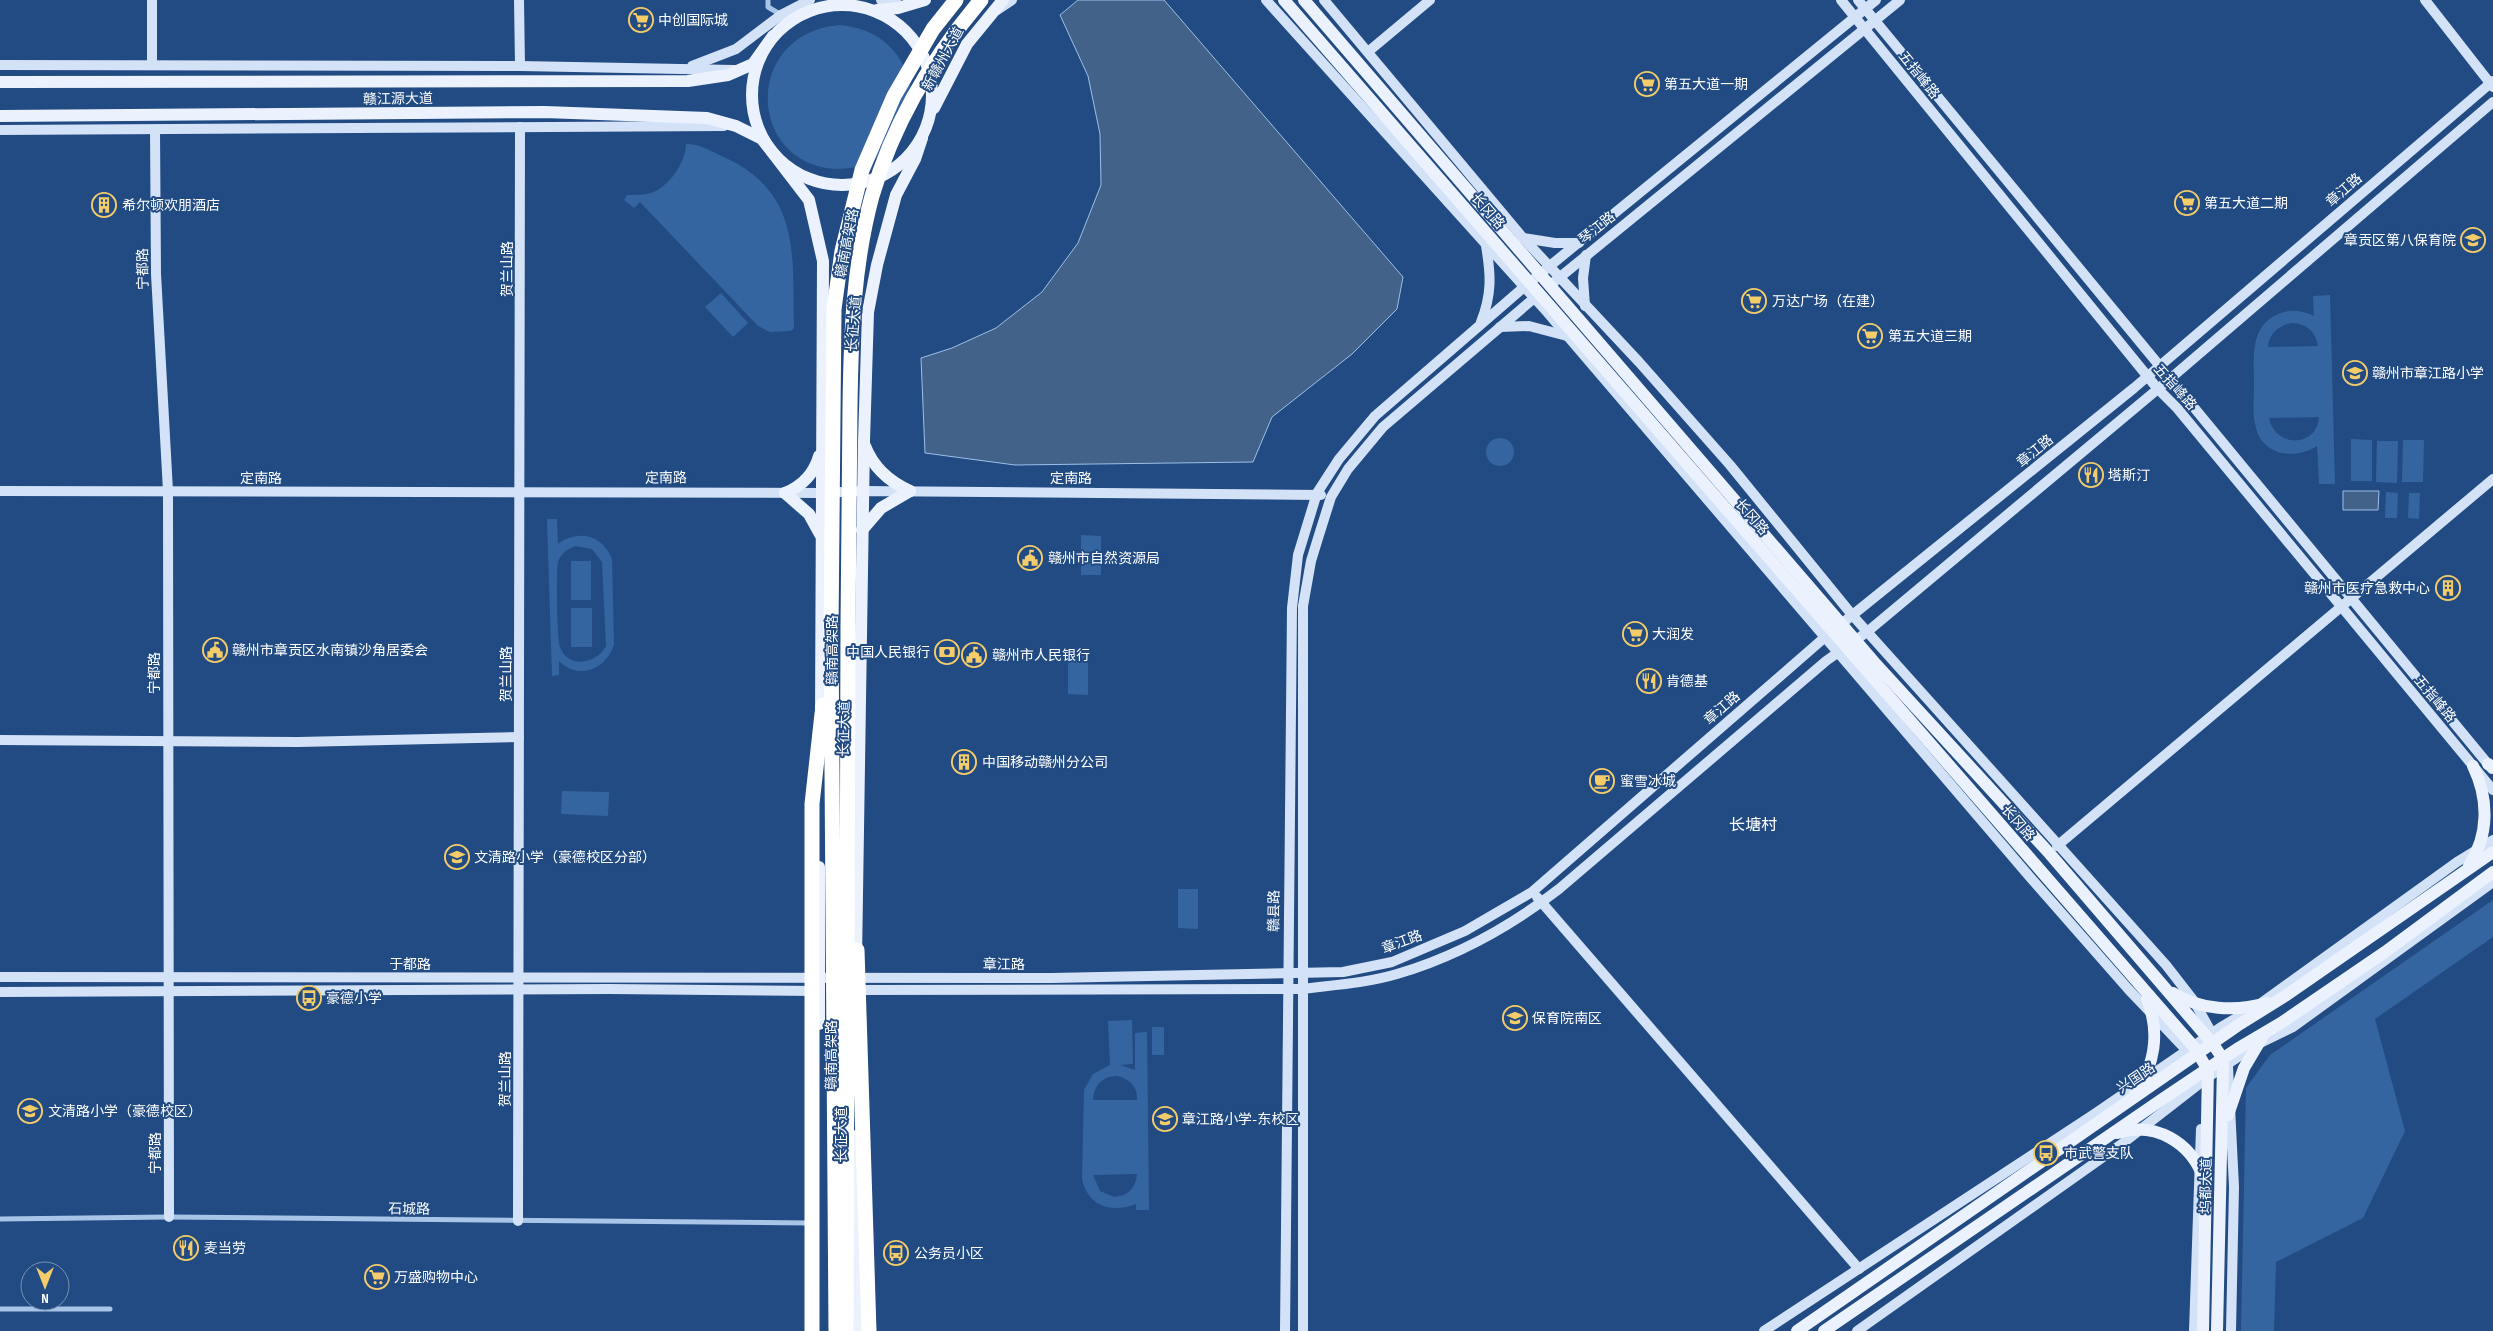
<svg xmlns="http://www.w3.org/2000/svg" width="2493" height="1331" viewBox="0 0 2493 1331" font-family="'Sofia Sans Condensed','Noto Sans SC',sans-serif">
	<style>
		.green { fill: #3565a0; fill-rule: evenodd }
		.water { fill: #436289; stroke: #9cc0e9 }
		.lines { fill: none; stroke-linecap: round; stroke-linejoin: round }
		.street { stroke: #a8c5e8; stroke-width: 5 }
		.secondary { stroke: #d3e2f6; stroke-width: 10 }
		.primary { stroke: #ebf2fe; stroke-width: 12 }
		.highway-bridge { stroke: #fff; stroke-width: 15 }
		.labels { text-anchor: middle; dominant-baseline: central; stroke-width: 4; stroke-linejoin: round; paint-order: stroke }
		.poi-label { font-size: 14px; fill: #fff; stroke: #214b82; text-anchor: start }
		.street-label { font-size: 14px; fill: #fff; stroke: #214b82 }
		.quarter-label { font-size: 16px; fill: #fff; stroke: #214b82 }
	</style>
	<rect width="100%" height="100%" fill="#214b82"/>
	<!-- green -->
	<g class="green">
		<path d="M 839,25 C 879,28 906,53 912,93 C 906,105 887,151 879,157 C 867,166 850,169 836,169 C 747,165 742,34 839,25 Z"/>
		<path d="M 686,144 C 700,143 714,153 728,159 C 802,195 792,258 794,328 L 791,331 L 770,332 L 758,326 L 640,202 L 634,208 L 624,200 L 627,195 C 635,195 644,195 651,193 C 669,187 686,162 686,144 Z"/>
		<path d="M 721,293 L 748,323 L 733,337 L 705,307 Z"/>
		<path d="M 2330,295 L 2335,484 L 2319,484 L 2317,446 C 2296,460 2263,456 2256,428 C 2252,415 2254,399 2254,385 C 2254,358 2249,324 2281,313 C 2292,309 2304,311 2314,316 L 2313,296 ZM 2291,323 C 2306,323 2316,332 2318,346 L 2268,347 C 2269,334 2278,326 2291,323 ZM 2319,417 C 2317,448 2275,448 2269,418 Z"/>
		<circle cx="1500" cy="452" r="14"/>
		<path d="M 2351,439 L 2372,440 L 2372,481 L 2351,481 Z"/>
		<path d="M 2403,440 L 2424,440 L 2423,482 L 2402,482 Z"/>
		<path d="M 2377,441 L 2398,441 L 2397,483 L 2376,482 Z"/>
		<path d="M 2386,492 L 2398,493 L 2397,518 L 2385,518 Z"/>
		<path d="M 2409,493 L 2420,493 L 2419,519 L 2408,518 Z"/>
		<path d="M 547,519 L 557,519 L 558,544 C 578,529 603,535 612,559 L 614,644 C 607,669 579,681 559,661 L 559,675 L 552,676 ZM 575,546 L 592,549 L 602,562 L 606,646 C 598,663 568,670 560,647 C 557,639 556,570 558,562 C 561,553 568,549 575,546 Z"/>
		<path d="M 1081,535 L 1101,536 L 1101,575 L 1081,575 Z"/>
		<rect x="571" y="561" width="20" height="39"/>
		<rect x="571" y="608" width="21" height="39"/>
		<path d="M 1068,655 L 1088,655 L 1088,695 L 1068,694 Z"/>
		<path d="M 562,791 L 609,792 L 608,816 L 561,814 Z"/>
		<path d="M 1178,889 L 1198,889 L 1198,929 L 1178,928 Z"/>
		<path d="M 2493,900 L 2493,937 L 2375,1019 L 2405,1131 L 2363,1218 L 2276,1262 L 2274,1331 L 2241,1331 L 2246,1088 L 2270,1055 Z"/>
		<path d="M 1132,1020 L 1133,1064 L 1120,1065 L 1135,1070 L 1135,1033 L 1147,1032 L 1149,1210 L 1136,1210 L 1136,1204 C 1112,1213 1088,1207 1082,1179 L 1084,1090 L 1093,1074 L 1110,1065 L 1108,1021 ZM 1117,1076 C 1130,1079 1138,1087 1137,1100 L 1093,1100 C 1094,1086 1102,1076 1117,1076 ZM 1137,1174 C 1136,1188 1128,1196 1114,1197 L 1100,1191 L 1093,1175 Z"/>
		<rect x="1152" y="1027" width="12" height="28"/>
	</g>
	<!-- water -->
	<g class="water">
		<path d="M 1078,0 L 1164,0 L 1403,277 L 1397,309 L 1352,354 L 1272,417 L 1253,462 L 1015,465 L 925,453 L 921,358 L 952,348 L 996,328 L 1042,292 L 1078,243 L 1101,185 L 1100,134 L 1088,76 L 1060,15 Z"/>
		<path d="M 2343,491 L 2379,491 L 2378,510 L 2343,510 Z"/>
	</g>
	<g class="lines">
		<!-- street -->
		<g class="street">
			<path d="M 768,0 L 768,7 L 790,20"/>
			<path d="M 0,1219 L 169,1217 L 810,1223"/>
			<path d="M 0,1309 L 110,1309"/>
		</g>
		<!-- secondary -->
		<g class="secondary">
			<path d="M 152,0 L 152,63"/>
			<path d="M 519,0 L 520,66"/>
			<path d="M 881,0 L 896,0"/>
			<path d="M 1266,0 L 1547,312 L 2029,876 L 2129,990 L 2193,1057"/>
			<path d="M 1324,0 L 1523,238 L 1639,362 L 1730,465 L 1853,616 L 2166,965 L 2194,1001 L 2215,1039"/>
			<path d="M 1841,0 L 2157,388 L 2177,408 L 2493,790"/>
			<path d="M 1858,0 L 2492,769"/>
			<path d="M 2425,0 L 2493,87"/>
			<path d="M 997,10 L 1012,0"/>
			<path d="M 1369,51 L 1430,0"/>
			<path d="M 0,65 L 520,66 L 735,70"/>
			<path d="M 692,66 L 736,49 L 781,15 L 810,0"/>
			<path d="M 0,130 L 724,126"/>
			<path d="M 155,130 L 156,274 L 168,491 L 169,1217"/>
			<path d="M 1523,238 L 1555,243 L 1579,243"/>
			<path d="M 1554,282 L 1900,0"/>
			<path d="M 1585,306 L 1583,278 L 1586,255"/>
			<path d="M 1481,322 C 1492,294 1491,275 1486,246"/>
			<path d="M 1500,327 L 1529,326 L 1567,336"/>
			<path d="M 0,491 L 821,493 L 863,491 L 1321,495"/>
			<path d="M 0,740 L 298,742 L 519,737"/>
			<path d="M 2057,846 L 2493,479"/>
			<path d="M 1537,897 L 1859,1269"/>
			<path d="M 0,977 L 1051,978 L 1343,972 L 1392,962 L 1465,931 L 1532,892 L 1824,638 L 2134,388 L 2493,81"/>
			<path d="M 852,990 L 1302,989 C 1334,985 1367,983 1397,974 C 1455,957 1511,926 1559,889 L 1826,661 L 1867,632 L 2171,378 L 2493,102"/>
			<path d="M 0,992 L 609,989 L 818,991"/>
			<path d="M 2228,1067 L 2234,1187 L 2231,1331"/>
			<path d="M 518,1221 L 520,127"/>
			<path d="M 1285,1331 L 1292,608 L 1298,555 L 1317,493 L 1339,459 L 1375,416 L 1524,287 L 1876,0"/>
			<path d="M 1303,1331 L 1303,606 L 1311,561 L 1319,535 L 1331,497 L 1348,469 L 1383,427 L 1539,294"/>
			<path d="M 1764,1331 L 2096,1113 L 2221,1027 L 2257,1006 L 2457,862 L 2493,840"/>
			<path d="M 1857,1331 L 2123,1143 L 2208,1077 L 2256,1045 L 2293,1027 L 2493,882"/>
			<path d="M 2194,1331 L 2201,1129"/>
		</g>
		<!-- primary -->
		<g class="primary">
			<path d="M 1284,0 L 2194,1047 L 2208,1070 L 2203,1331"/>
			<path d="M 1304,0 L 1874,662 L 2050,854 L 2213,1044 L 2223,1059 L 2223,1066 L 2217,1331"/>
			<circle cx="842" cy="95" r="90"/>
			<path d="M 877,10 L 898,8 L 925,0"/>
			<path d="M 0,82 L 688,81 L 728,75 L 753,64 L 773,36"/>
			<path d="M 934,108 L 967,44 L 1003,0"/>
			<path d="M 0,116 L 545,112 L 707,118 L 736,126 L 762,139 L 809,200 L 823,261 L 821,714"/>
			<path d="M 865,446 C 873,467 890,482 910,491"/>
			<path d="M 785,493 C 802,486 814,474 819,456"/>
			<path d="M 785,493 L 809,514 L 820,534"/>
			<path d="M 862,530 L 881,508 L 910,491"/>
			<path d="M 2488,764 L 2493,767"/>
			<path d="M 2469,866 C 2489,835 2489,799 2473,766"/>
			<path d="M 819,867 L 819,1024"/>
			<path d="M 856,959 L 864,441 L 868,312 L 877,265 L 896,195 L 915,159 L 922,138"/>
			<path d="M 2173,993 C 2200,1010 2235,1012 2267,1003"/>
			<path d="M 2135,1094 C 2155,1065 2160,1032 2147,999"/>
			<path d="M 2228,1115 L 2244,1068 L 2263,1036"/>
			<path d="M 2117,1133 C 2155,1121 2191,1142 2204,1179"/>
			<path d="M 856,1331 L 856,1136"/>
			<path d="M 1797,1331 L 2237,1026 L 2285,996 L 2493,852"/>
			<path d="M 1824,1331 L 2164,1098 L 2237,1049 L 2281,1023 L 2385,952 L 2493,872"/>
		</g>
		<!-- highway-bridge -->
		<g class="highway-bridge">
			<path d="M 857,950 L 869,1331"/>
			<path d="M 812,1331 L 812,804 L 823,705"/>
			<path d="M 836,1331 L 831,631 L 834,309 L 842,251 L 862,170 L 894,96 L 933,29 L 956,0"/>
			<path d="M 846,1331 C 847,1096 848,861 848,626 C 848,553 849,480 850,407 C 851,335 853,266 872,196 C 893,124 933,57 981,0"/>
		</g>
	</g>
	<!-- icons -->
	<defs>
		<symbol id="supermarket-ring" viewBox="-11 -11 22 22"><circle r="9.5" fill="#214b82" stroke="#f4cc6a" stroke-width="1.5"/><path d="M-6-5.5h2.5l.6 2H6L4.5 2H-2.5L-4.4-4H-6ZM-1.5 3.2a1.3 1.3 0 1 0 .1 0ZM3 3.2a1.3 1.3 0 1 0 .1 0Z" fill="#f4cc6a"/></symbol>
		<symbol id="building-ring" viewBox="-11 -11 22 22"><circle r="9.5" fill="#214b82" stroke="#f4cc6a" stroke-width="1.5"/><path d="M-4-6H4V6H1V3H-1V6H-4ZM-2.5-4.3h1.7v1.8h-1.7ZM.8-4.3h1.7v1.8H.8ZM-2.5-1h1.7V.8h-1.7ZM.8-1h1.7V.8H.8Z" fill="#f4cc6a"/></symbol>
		<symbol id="school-ring" viewBox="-11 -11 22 22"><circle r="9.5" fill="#214b82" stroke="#f4cc6a" stroke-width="1.5"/><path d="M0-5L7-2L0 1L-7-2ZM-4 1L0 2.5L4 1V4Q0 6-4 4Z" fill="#f4cc6a"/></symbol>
		<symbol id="restaurant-ring" viewBox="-11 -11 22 22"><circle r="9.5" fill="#214b82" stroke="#f4cc6a" stroke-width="1.5"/><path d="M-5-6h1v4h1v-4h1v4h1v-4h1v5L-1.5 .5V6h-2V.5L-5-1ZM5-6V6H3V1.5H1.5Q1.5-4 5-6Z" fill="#f4cc6a"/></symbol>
		<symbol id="civic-ring" viewBox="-11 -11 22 22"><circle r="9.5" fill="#214b82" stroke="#f4cc6a" stroke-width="1.5"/><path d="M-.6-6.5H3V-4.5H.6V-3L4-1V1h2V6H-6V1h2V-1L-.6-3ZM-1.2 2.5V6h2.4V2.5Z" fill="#f4cc6a"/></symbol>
		<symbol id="bank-ring" viewBox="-11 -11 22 22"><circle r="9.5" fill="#214b82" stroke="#f4cc6a" stroke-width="1.5"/><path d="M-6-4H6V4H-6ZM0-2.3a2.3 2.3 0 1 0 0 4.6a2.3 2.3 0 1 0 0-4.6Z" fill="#f4cc6a"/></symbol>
		<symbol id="cafe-ring" viewBox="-11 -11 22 22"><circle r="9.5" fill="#214b82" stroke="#f4cc6a" stroke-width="1.5"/><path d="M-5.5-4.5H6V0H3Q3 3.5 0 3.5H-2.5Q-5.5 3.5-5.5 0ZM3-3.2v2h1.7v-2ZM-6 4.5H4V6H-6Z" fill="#f4cc6a"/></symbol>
		<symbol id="bus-ring" viewBox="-11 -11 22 22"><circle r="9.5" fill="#214b82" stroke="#f4cc6a" stroke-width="1.5"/><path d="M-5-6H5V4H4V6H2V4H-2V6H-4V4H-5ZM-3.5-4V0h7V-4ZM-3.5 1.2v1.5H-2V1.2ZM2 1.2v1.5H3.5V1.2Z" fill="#f4cc6a"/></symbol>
	</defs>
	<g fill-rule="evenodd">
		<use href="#supermarket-ring" x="627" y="6" width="28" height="28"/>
		<use href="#supermarket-ring" x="1633" y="70" width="28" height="28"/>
		<use href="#supermarket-ring" x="2173" y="189" width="28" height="28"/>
		<use href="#building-ring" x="90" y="191" width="28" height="28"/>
		<use href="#school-ring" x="2459" y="226" width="28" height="28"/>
		<use href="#supermarket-ring" x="1740" y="287" width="28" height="28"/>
		<use href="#supermarket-ring" x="1856" y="322" width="28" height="28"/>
		<use href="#school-ring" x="2341" y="359" width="28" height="28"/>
		<use href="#restaurant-ring" x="2077" y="461" width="28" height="28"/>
		<use href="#civic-ring" x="1016" y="544" width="28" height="28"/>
		<use href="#building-ring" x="2434" y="574" width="28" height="28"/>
		<use href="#supermarket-ring" x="1621" y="620" width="28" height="28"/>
		<use href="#civic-ring" x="201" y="636" width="28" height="28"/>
		<use href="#bank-ring" x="933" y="638" width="28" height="28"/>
		<use href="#civic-ring" x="960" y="641" width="28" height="28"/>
		<use href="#restaurant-ring" x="1635" y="667" width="28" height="28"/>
		<use href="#building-ring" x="950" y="748" width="28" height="28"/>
		<use href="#cafe-ring" x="1588" y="767" width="28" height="28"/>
		<use href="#school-ring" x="443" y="843" width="28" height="28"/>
		<use href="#bus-ring" x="295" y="984" width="28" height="28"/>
		<use href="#school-ring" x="1501" y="1004" width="28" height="28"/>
		<use href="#school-ring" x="16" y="1097" width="28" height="28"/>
		<use href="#school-ring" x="1151" y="1105" width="28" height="28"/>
		<use href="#bus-ring" x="2032" y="1139" width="28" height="28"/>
		<use href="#restaurant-ring" x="172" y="1234" width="28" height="28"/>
		<use href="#bus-ring" x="882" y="1239" width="28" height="28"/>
		<use href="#supermarket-ring" x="363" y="1263" width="28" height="28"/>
	</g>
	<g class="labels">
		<!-- poi labels -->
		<g class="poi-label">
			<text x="658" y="20">中创国际城</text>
			<text x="1664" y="84">第五大道一期</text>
			<text x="2204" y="203">第五大道二期</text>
			<text x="122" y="205">希尔顿欢朋酒店</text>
			<text x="2456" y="240" text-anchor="end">章贡区第八保育院</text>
			<text x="1772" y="301">万达广场（在建）</text>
			<text x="1888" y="336">第五大道三期</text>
			<text x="2372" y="373">赣州市章江路小学</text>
			<text x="2108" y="475">塔斯汀</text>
			<text x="1048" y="558">赣州市自然资源局</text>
			<text x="2430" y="588" text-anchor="end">赣州市医疗急救中心</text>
			<text x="1652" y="634">大润发</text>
			<text x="232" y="650">赣州市章贡区水南镇沙角居委会</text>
			<text x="930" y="652" text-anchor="end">中国人民银行</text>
			<text x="992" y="655">赣州市人民银行</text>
			<text x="1666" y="681">肯德基</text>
			<text x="982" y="762">中国移动赣州分公司</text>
			<text x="1620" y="781">蜜雪冰城</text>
			<text x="474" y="857">文清路小学（豪德校区分部）</text>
			<text x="326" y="998">豪德小学</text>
			<text x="1532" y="1018">保育院南区</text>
			<text x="48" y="1111">文清路小学（豪德校区）</text>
			<text x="1182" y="1119">章江路小学-东校区</text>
			<text x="2064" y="1153">市武警支队</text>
			<text x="204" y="1248">麦当劳</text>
			<text x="914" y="1253">公务员小区</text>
			<text x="394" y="1277">万盛购物中心</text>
		</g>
		<!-- street labels -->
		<g class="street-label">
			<text transform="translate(943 59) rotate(-61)">新赣州大道</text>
			<text transform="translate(1919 75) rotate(51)">五指峰路</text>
			<text transform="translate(398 99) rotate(-1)">赣江源大道</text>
			<text transform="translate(2344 190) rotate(-41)">章江路</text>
			<text transform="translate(1488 211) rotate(49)">长冈路</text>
			<text transform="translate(1597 228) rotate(-39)">琴江路</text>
			<text transform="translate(847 243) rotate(-79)">赣南高架路</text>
			<text transform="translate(143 269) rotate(-91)">宁都路</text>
			<text transform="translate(507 269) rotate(-90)">贺兰山路</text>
			<text transform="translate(854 324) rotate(-85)">长征大道</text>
			<text transform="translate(2175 387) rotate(48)">五指峰路</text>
			<text transform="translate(2035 451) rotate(-39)">章江路</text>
			<text x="261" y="478">定南路</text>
			<text transform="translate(666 478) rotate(-1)">定南路</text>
			<text x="1071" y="478">定南路</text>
			<text transform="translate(1752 517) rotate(49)">长冈路</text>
			<text transform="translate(832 650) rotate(-90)">赣南高架路</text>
			<text transform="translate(154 673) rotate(-90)">宁都路</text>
			<text transform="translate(506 674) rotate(-90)">贺兰山路</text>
			<text transform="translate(2435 699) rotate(50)">五指峰路</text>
			<text transform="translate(1722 708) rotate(-41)">章江路</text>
			<text transform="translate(844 729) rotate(-89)">长征大道</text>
			<text transform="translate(2018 823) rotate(49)">长冈路</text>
			<text transform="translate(1274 911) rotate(-89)">赣县路</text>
			<text transform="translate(1402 942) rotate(-20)">章江路</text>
			<text x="410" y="964">于都路</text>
			<text x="1004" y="964">章江路</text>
			<text transform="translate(831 1055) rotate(-90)">赣南高架路</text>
			<text transform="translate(2136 1078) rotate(-34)">兴国路</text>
			<text transform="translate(505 1079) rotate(-90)">贺兰山路</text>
			<text transform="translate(841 1135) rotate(-90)">长征大道</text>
			<text transform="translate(155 1153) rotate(-90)">宁都路</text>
			<text transform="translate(2206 1186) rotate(-89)">坞都大道</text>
			<text transform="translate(409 1209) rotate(1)">石城路</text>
		</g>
		<!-- quarter labels -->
		<g class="quarter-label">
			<text x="1753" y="825">长塘村</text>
		</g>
	</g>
	<!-- north arrow -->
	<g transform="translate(45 1286) rotate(180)"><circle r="24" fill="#214b82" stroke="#7a93b4"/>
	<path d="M0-4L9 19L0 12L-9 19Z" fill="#f4cc6a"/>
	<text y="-8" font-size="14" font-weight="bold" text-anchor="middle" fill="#ffffff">N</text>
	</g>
</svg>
